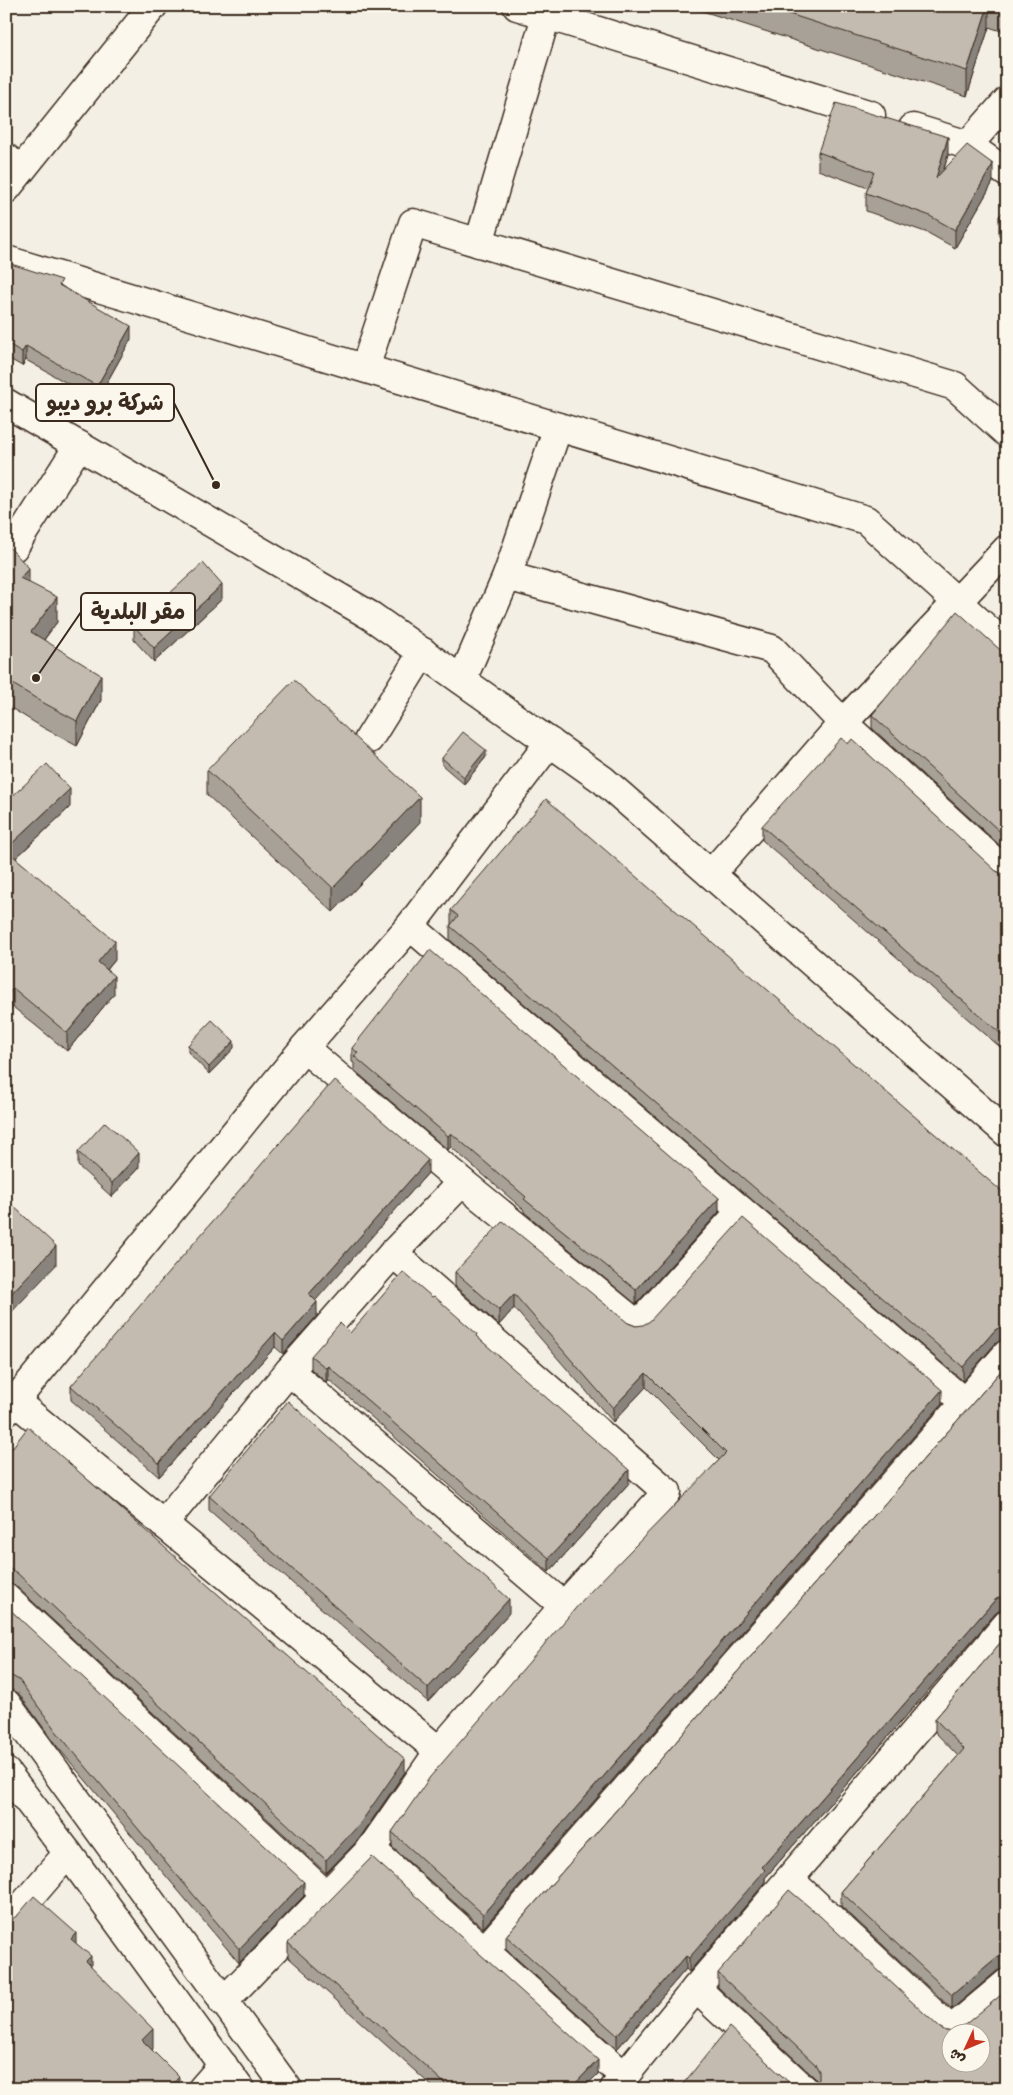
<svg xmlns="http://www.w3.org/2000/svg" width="1013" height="2095" viewBox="0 0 1013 2095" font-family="Caveat,'Playpen Sans Arabic',sans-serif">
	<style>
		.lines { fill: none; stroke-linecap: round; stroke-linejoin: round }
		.pedestrian-casing { stroke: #3b2a1e; stroke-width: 31 }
		.minor-casing { stroke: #3b2a1e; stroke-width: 31 }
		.tertiary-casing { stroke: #3b2a1e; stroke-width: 31 }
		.pedestrian { stroke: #fbf7ec; stroke-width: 28 }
		.minor { stroke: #fbf7ec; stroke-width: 28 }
		.tertiary { stroke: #fbf7ec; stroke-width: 28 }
		.wall { fill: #a8a197; stroke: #3b2a1e }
		.shaded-wall { fill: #88837b; stroke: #3b2a1e }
		.building { fill: #c3bbb0; stroke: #3b2a1e; fill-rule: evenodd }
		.leader { fill: none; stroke: #3b2a1e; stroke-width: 2 }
		.callout-dot { fill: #3b2a1e; stroke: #fbf7ec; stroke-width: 2 }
		.callout { fill: #fbf7ec; stroke: #3b2a1e; stroke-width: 2 }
		.callout-label { font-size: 22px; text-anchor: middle; font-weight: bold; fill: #3b2a1e }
	</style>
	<rect width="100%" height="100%" fill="#f3efe4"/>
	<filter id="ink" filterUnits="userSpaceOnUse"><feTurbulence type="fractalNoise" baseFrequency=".02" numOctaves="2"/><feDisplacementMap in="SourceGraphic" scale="10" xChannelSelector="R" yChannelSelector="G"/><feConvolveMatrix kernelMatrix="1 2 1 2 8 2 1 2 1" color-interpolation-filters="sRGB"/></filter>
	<g filter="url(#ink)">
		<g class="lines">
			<defs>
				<g id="pedestrian">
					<path d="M 14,547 L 79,445"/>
					<path d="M 369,739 L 423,652"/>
				</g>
				<g id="minor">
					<path d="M 517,6 L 871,115"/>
					<path d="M 913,128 L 968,145 L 1007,173"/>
					<path d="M 968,145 L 1007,101"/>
					<path d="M 6,158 L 21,170"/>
					<path d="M 479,243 L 549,6"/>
					<path d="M 6,260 L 866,520 L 1007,647"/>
					<path d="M 365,368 L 413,223 L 955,386 L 1007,433"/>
					<path d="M 507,576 L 772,649 L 843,723 L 1007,873"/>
					<path d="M 462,680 L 507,576 L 558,427"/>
					<path d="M 711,874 L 843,723 L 1007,549"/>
					<path d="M 410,926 L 964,1402"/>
					<path d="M 304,1048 L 462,1182 L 638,1325 L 741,1211"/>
					<path d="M 289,1371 L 564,1606"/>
					<path d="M 16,1402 L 439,1751"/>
					<path d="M 163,1524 L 289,1371 L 393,1253 L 462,1182"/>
					<path d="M 6,1598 L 326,1895"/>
					<path d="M 371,1849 L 439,1751 L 564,1606 L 667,1492 L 393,1253"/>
					<path d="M 790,1880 L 951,2030 L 1007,1983"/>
					<path d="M 6,1925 L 68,1853"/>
					<path d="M 484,1951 L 1007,1354"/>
					<path d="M 696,1988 L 804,2089"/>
					<path d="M 223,2002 L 371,1849 L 624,2076"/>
					<path d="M 202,2089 L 223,2065"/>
					<path d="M 614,2089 L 696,1988 L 1007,1624"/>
				</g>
				<g id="tertiary">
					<path d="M 6,189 L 153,6"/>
					<path d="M 6,403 L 371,616 L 603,780 L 1007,1133"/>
					<path d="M 6,1412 L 304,1048 L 410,926 L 550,742"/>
					<path d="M 6,1703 L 288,2089"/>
					<path d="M 6,1772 L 68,1853 L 240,2089"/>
				</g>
			</defs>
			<!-- pedestrian casing -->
			<use href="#pedestrian" class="pedestrian-casing"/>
			<!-- minor casing -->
			<use href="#minor" class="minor-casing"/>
			<!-- tertiary casing -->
			<use href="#tertiary" class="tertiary-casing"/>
			<!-- pedestrian -->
			<use href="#pedestrian" class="pedestrian"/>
			<!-- minor -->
			<use href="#minor" class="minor"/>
			<!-- tertiary -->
			<use href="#tertiary" class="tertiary"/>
		</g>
		<!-- wall -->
		<g class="wall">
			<path d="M 687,6 L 1007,6 L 1007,33 L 989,27 L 967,96 Z"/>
			<path d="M 818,152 L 948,155 L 944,169 L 993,182 L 955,248 L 928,233 L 866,211 L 866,193 L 868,188 L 818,170 Z"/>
			<path d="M 1007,208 L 1007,244 L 999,235 L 999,216 Z"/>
			<path d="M 6,273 L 62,286 L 131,339 L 97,400 L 26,360 L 22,366 L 6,357 Z"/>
			<path d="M 1007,356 L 1007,386 L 1002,381 L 1002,361 Z"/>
			<path d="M 6,545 L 29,582 L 57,622 L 44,640 L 101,700 L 77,746 L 42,727 L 6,705 Z"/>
			<path d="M 222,599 L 154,662 L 134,640 L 134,626 Z"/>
			<path d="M 1007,656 L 1007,852 L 872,728 L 872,715 Z"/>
			<path d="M 486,757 L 464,784 L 442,765 L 442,758 Z"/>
			<path d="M 207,770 L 420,822 L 333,912 L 207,795 Z"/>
			<path d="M 6,802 L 70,807 L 16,858 L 115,960 L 107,970 L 114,994 L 67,1051 L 13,1007 L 6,1015 Z"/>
			<path d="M 762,826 L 996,871 L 1003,874 L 1007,874 L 1007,1053 L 762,840 Z"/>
			<path d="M 451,910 L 1007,1196 L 1007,1339 L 1002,1339 L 995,1344 L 963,1381 L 450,940 L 450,926 L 451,924 Z"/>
			<path d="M 188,1045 L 234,1048 L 209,1074 L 188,1052 Z"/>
			<path d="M 352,1048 L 719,1212 L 636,1304 L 524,1212 L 524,1210 L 451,1147 L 448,1150 L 354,1070 L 354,1063 L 352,1062 Z"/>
			<path d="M 78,1152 L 139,1167 L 112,1197 L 78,1166 Z"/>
			<path d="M 428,1173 L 315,1300 L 317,1316 L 283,1354 L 275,1347 L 159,1477 L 71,1400 L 71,1386 Z"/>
			<path d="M 455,1272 L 628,1323 L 636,1326 L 942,1404 L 483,1928 L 392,1847 L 392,1832 L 719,1460 L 646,1387 L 613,1422 L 514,1308 L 499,1325 L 455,1286 Z"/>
			<path d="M 350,1333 L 477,1337 L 629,1483 L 549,1572 L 328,1379 L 326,1382 L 311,1369 L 311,1356 Z"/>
			<path d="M 1007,1364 L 1007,1609 L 1001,1609 L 995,1614 L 765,1878 L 765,1883 L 689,1972 L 686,1969 L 617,2049 L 506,1949 L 506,1936 Z"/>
			<path d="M 6,1456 L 405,1772 L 359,1839 L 326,1873 L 17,1587 L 10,1583 L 6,1583 Z"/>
			<path d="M 209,1496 L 509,1613 L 428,1702 L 209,1510 Z"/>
			<path d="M 6,1606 L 304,1896 L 239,1963 L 56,1745 L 19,1694 L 8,1688 L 6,1686 Z"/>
			<path d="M 1007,1635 L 1007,1968 L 1004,1968 L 997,1971 L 952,2009 L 841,1906 L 841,1892 L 958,1756 L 935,1732 L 935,1719 Z"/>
			<path d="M 288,1943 L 598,2074 L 583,2089 L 435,2089 L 288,1957 Z"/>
			<path d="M 718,1973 L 940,2028 L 946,2031 L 954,2032 L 961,2028 L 1007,2089 L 816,2086 L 817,2082 L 815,2078 L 718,1987 Z"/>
		</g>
		<!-- shaded-wall -->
		<g class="shaded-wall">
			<path d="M 988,6 L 989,6 L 989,27 L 967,96 L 967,71 Z"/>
			<path d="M 948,137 L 948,155 L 936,196 L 936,178 Z"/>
			<path d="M 993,164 L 993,182 L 955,248 L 955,230 Z"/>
			<path d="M 131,326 L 131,339 L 97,400 L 97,386 Z"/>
			<path d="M 26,346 L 26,360 L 22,366 L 22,352 Z"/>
			<path d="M 29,568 L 29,593 L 20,578 Z"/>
			<path d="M 222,585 L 222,599 L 154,662 L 154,648 Z"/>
			<path d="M 57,597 L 57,622 L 31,657 L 31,632 Z"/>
			<path d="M 101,675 L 101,700 L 77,746 L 77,721 Z"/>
			<path d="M 486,750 L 486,757 L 464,784 L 464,777 Z"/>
			<path d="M 70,789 L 70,807 L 6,867 L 6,849 Z"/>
			<path d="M 420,797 L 420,822 L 333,912 L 333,888 Z"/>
			<path d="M 115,941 L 115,960 L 98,980 L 98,962 Z"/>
			<path d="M 114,976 L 114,994 L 67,1051 L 67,1033 Z"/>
			<path d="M 13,988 L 13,1007 L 6,1015 L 6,997 Z"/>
			<path d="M 234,1041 L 234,1048 L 209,1074 L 209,1067 Z"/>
			<path d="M 451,1133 L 451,1147 L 448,1150 L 448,1136 Z"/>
			<path d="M 139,1153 L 139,1167 L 112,1197 L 112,1183 Z"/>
			<path d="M 428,1160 L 428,1173 L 309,1308 L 309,1294 Z"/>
			<path d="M 719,1198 L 719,1212 L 636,1304 L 636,1290 Z"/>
			<path d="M 56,1246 L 56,1265 L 6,1318 L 6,1299 Z"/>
			<path d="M 514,1294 L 514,1308 L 499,1325 L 499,1310 Z"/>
			<path d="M 317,1302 L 317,1316 L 283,1354 L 283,1341 Z"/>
			<path d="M 1002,1326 L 1002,1339 L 995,1344 L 963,1381 L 963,1367 L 995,1330 Z"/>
			<path d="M 275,1333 L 275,1347 L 159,1477 L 159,1463 Z"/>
			<path d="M 328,1366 L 328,1379 L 326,1382 L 326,1368 Z"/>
			<path d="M 646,1373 L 646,1387 L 613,1422 L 613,1408 Z"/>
			<path d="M 942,1390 L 942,1404 L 483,1928 L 483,1914 Z"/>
			<path d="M 629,1470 L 629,1483 L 549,1572 L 549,1558 Z"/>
			<path d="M 1001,1596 L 1001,1609 L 995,1614 L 765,1878 L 765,1883 L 689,1972 L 689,1958 L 762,1867 L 995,1600 Z"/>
			<path d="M 509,1599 L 509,1613 L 428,1702 L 428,1688 Z"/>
			<path d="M 405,1759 L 405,1772 L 359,1839 L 326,1873 L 326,1860 Z"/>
			<path d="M 10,1870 L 10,1896 L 6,1901 L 7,1873 Z"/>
			<path d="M 304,1882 L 304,1896 L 239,1963 L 239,1949 Z"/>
			<path d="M 76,1933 L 76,1954 L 71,1939 Z"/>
			<path d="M 1004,1954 L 1004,1968 L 997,1971 L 952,2009 L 952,1995 L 997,1957 Z"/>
			<path d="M 91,1956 L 91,1977 L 86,1961 Z"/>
			<path d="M 686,1956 L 686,1969 L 617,2049 L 617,2035 Z"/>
			<path d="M 153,2029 L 153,2049 L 142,2061 L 142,2040 Z"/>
			<path d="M 598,2060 L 598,2074 L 583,2089 L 570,2089 Z"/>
			<path d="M 179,2077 L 179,2089 L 169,2089 L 169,2088 Z"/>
		</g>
		<!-- building -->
		<g class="building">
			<path d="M 764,6 L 988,6 L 967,71 Z"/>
			<path d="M 836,103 L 948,137 L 936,178 L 967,145 L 993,164 L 955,230 L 928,215 L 866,193 L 874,172 L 818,152 Z"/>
			<path d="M 1007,208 L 1007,224 L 999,216 Z"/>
			<path d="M 11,264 L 62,280 L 59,285 L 131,326 L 97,386 L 26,346 L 22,352 L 6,343 L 6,273 Z"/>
			<path d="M 1007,356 L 1007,366 L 1002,361 Z"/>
			<path d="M 6,545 L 11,549 L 29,568 L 20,578 L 57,597 L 31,632 L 101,675 L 77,721 L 42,702 L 6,680 Z"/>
			<path d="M 203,563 L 222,585 L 154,648 L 134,626 Z"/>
			<path d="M 957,611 L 1007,656 L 1007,838 L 872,715 Z"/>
			<path d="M 294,680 L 420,797 L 333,888 L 207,770 Z"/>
			<path d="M 463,732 L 486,750 L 464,777 L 442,758 Z"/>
			<path d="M 841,738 L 848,744 L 852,739 L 996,871 L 1003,874 L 1007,874 L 1007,1039 L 762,826 Z"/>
			<path d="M 47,764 L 70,789 L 6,849 L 6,802 Z"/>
			<path d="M 546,799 L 1007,1196 L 1007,1325 L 1002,1326 L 995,1330 L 963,1367 L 450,926 L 458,916 L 451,910 Z"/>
			<path d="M 6,850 L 115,941 L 98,962 L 114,976 L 67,1033 L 13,988 L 6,997 Z"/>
			<path d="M 430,950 L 719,1198 L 636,1290 L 524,1199 L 526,1197 L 451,1133 L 448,1136 L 354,1056 L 358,1053 L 352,1048 Z"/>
			<path d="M 212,1020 L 234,1041 L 209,1067 L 188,1045 Z"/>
			<path d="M 334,1080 L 428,1160 L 309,1294 L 317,1302 L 283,1341 L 275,1333 L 159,1463 L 71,1386 Z"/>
			<path d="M 105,1122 L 139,1153 L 112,1183 L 78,1152 Z"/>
			<path d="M 10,1203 L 56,1246 L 6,1299 L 6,1206 Z"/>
			<path d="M 743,1218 L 942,1390 L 483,1914 L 392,1832 L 430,1777 L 587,1595 L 726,1453 L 646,1373 L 613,1408 L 514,1294 L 499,1310 L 455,1272 L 503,1221 L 628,1323 L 636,1326 L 643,1325 L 650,1321 Z"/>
			<path d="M 403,1272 L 432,1297 L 434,1296 L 477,1334 L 476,1336 L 629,1470 L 549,1558 L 328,1366 L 326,1368 L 311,1356 L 340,1323 L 350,1333 Z"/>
			<path d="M 1007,1364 L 1007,1595 L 1001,1596 L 995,1600 L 762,1867 L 765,1870 L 689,1958 L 686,1956 L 617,2035 L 506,1936 Z"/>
			<path d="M 288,1401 L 509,1599 L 428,1688 L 209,1496 Z"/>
			<path d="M 28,1427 L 405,1759 L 359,1825 L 326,1860 L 17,1573 L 10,1569 L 6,1569 L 6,1456 Z"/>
			<path d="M 6,1606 L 304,1882 L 239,1949 L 56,1731 L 19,1680 L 8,1674 L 6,1672 Z"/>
			<path d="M 1007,1635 L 1007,1954 L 1004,1954 L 997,1957 L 952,1995 L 841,1892 L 964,1749 L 935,1719 Z"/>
			<path d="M 372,1857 L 598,2060 L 570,2089 L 451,2089 L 288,1943 Z"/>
			<path d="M 6,1866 L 10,1870 L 7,1873 L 10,1875 L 6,1880 Z"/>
			<path d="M 789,1890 L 820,1916 L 940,2028 L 946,2031 L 954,2032 L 961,2028 L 1007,1990 L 1007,2089 L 811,2089 L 816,2086 L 819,2079 L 819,2071 L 815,2064 L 718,1973 ZM 950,2032 L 980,2032 L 980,2062 L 950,2062 Z"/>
			<path d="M 34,1896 L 76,1933 L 71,1939 L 91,1956 L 86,1961 L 153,2029 L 142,2040 L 179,2077 L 169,2088 L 170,2089 L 6,2089 L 6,1920 L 12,1919 L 18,1915 Z"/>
			<path d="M 729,2027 L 794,2087 L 797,2089 L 679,2089 Z"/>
		</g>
	</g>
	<!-- callouts -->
	<path class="leader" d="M216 485L174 403M36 678L81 612"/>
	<g class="callout-dot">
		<circle cx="216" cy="485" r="5"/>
		<circle cx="36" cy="678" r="5"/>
	</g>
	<g class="callout">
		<rect x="36" y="384" width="138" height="37" rx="5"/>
		<rect x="81" y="593" width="114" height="37" rx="5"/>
	</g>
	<g class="callout-label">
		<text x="105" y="410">شركة برو ديبو</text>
		<text x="138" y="619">مقر البلدية</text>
	</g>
	<!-- margin -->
	<rect width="1013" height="2095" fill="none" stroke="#fbf7ec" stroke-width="25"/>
	<rect x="12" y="12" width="988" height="2070" fill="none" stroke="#3b2a1e" stroke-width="2" filter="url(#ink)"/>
	<!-- north arrow -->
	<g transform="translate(966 2048) rotate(226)"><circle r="24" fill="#fbf7ec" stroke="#aea59a"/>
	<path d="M0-4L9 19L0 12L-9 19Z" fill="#c8321e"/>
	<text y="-8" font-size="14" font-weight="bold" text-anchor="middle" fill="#3b2a1e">ش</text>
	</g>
</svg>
